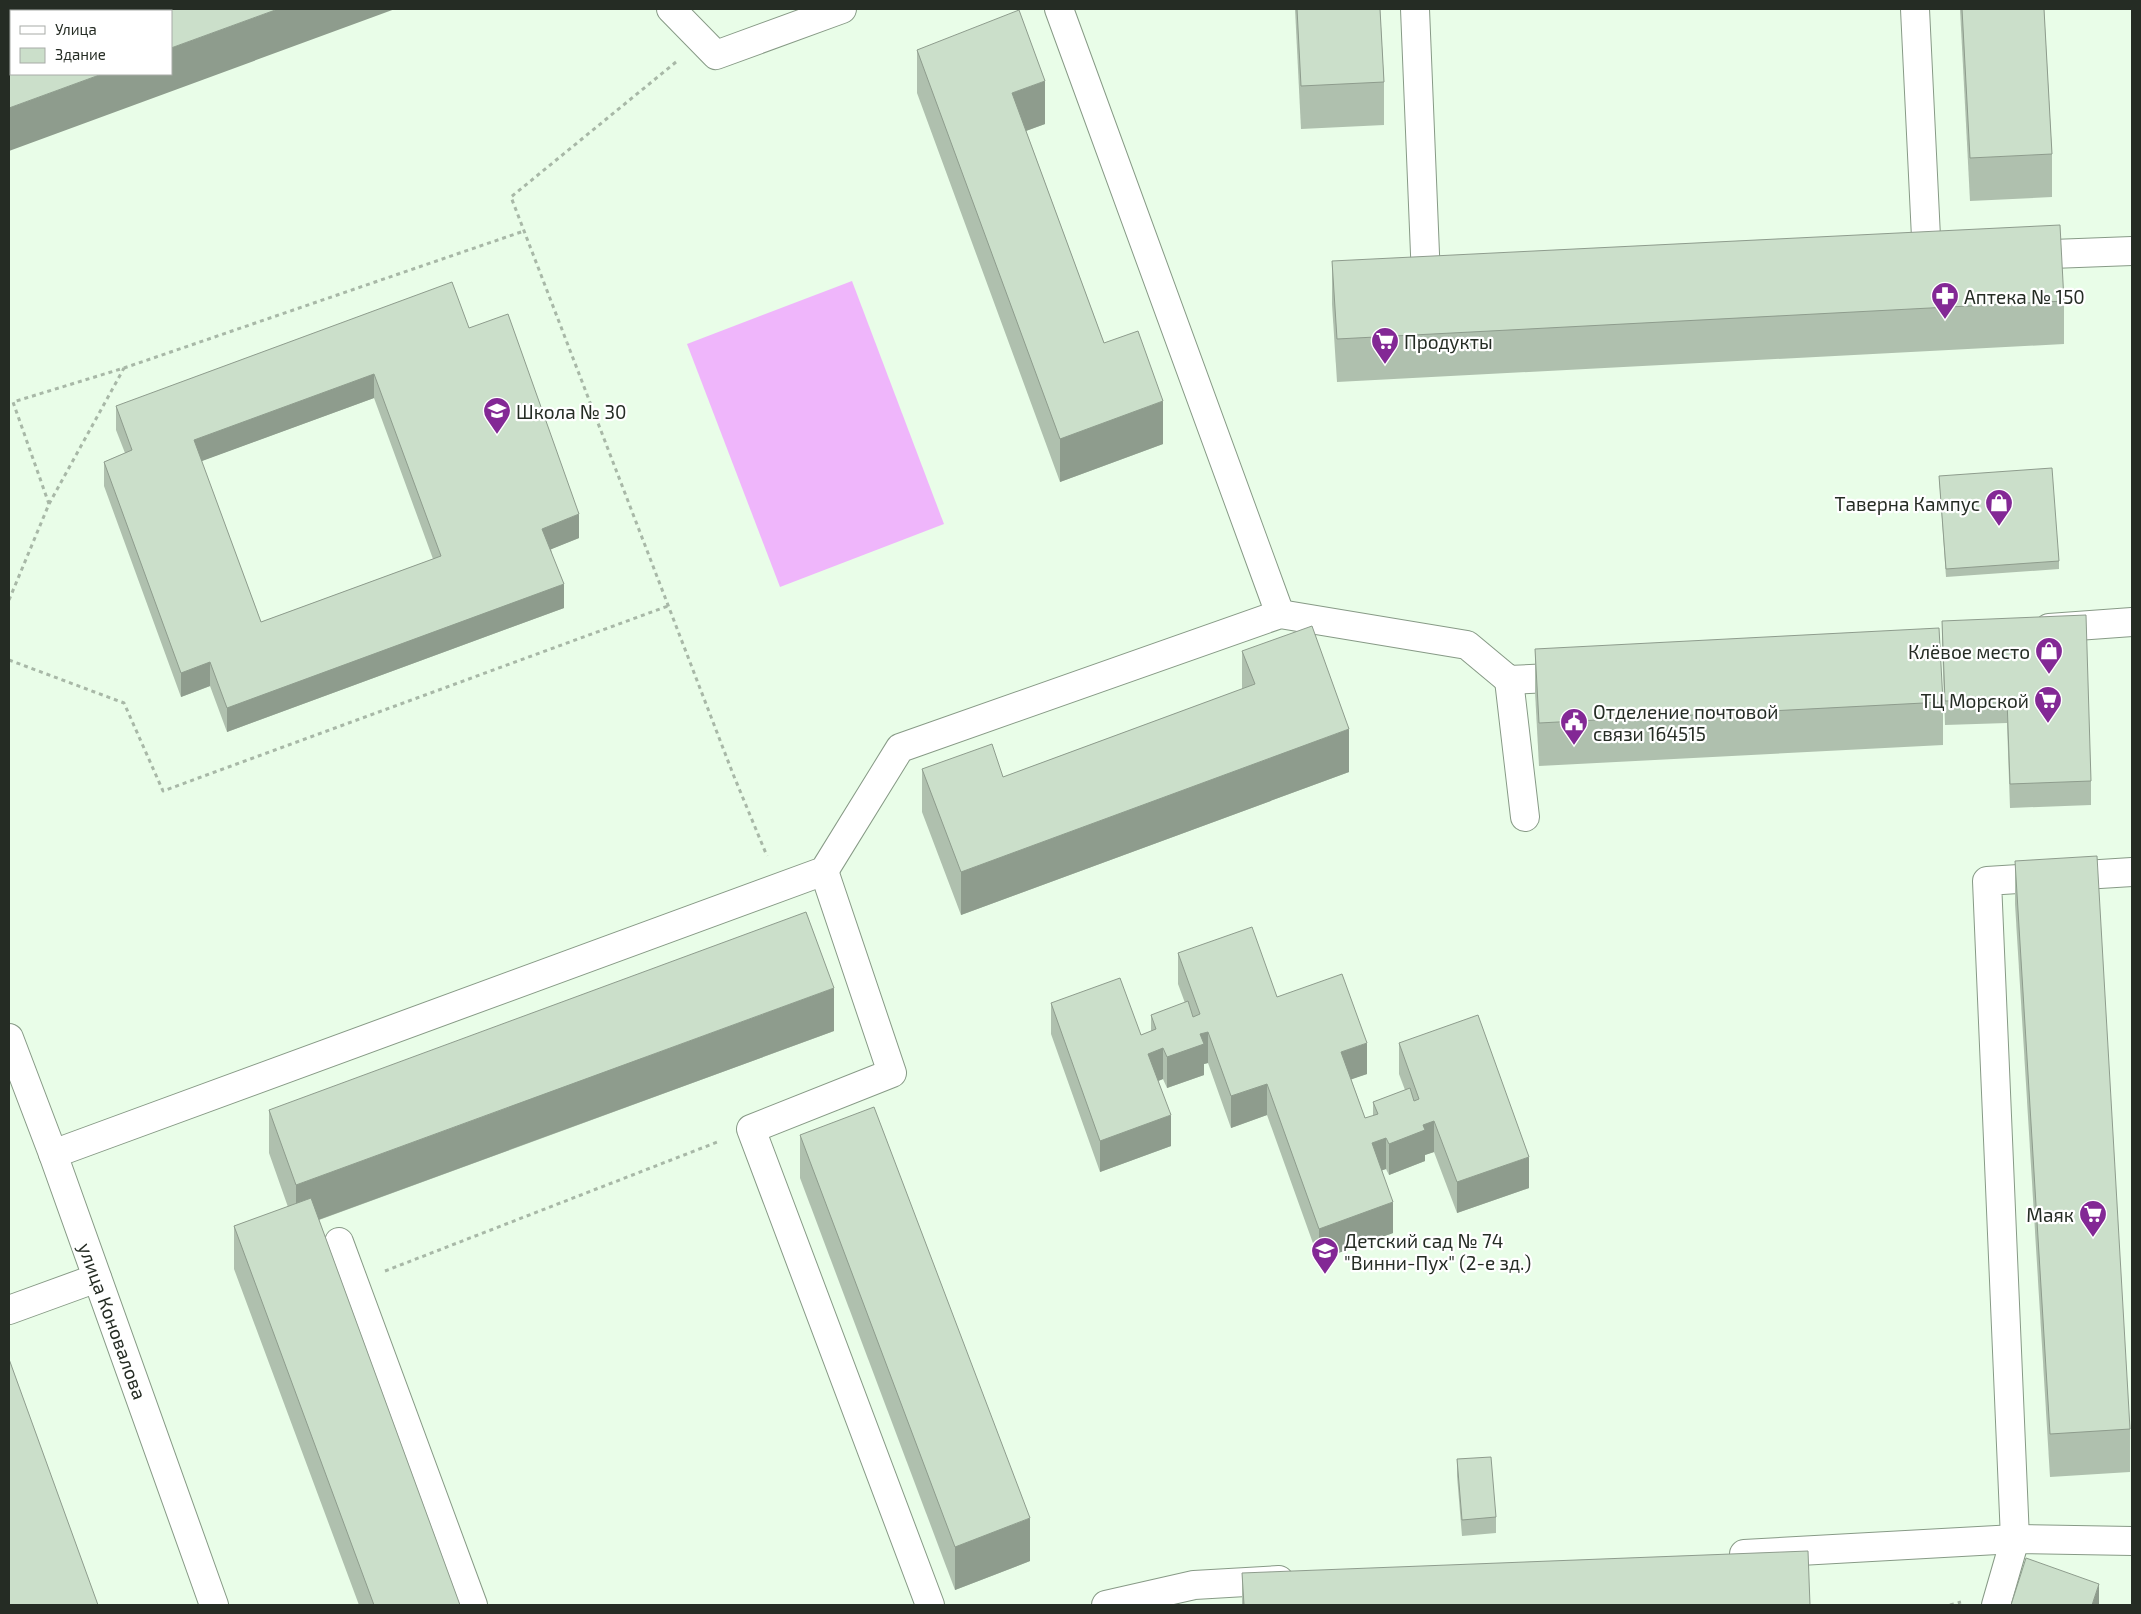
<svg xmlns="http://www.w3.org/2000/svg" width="2141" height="1614" viewBox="0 0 2141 1614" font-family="'Exo 2',sans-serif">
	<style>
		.grass { fill: #efb6fb }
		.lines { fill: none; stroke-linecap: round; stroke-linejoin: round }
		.minor-casing { stroke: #879a86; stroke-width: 30 }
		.path { stroke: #a8b8a7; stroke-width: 3; stroke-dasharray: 4 4; stroke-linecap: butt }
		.minor { stroke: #fff; stroke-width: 28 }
		.wall { fill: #afc0ae; fill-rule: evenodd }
		.shaded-wall { fill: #8e9c8d }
		.building { fill: #cbdfca; stroke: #8e9c8d; fill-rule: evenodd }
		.labels { text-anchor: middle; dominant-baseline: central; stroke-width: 4.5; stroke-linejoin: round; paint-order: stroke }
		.poi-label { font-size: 19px; fill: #252c24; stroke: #fff; text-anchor: start }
		.street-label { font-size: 19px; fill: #252c24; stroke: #fff }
	</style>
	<rect width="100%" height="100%" fill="#e9fde8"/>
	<!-- grass -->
	<path class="grass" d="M 852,281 L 944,524 L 780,587 L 687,344 Z"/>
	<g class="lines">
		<defs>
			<g id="minor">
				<path d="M 671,9 L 716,55 L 842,9"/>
				<path d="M 1059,9 L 1280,614"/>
				<path d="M 1415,9 L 1426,278 L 1441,277"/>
				<path d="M 1915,9 L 1927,258"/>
				<path d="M 2024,255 L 2132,251"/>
				<path d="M 2049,628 L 2132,622"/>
				<path d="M 1509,680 L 1525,817"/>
				<path d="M 824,871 L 892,1073 L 751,1129 L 930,1605"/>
				<path d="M 9,1038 L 53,1154 L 214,1605"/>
				<path d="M 53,1154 L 824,871 L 900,748 L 1280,614 L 1467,645 L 1509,680 L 1572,677"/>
				<path d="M 339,1242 L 473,1605"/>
				<path d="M 9,1310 L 97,1278"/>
				<path d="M 1744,1554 L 2015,1539 L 2132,1541"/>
				<path d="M 1106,1605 L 1194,1585 L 1279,1580"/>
				<path d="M 1996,1605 L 2015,1539 L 1987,881 L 2132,872"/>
			</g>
		</defs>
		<!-- minor casing -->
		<use href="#minor" class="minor-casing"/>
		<!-- path -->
		<g class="path">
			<path d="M 676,62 L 511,197 L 733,774 L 767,856"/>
			<path d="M 49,504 L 13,402 L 124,368 L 524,231"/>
			<path d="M 9,600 L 49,504 L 124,368"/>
			<path d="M 9,660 L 124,703 L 163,791 L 668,606"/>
			<path d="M 385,1271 L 720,1141"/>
			<path d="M 1950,1605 L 1961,1602"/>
		</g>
		<!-- minor -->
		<use href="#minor" class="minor"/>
	</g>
	<!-- wall -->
	<g class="wall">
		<path d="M 1295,9 L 1380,9 L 1384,82 L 1384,125 L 1301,129 Z"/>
		<path d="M 1960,9 L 2044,9 L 2052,154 L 2052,197 L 1970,201 Z"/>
		<path d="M 917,50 L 1045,124 L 1026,131 L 1104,343 L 1163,444 L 1060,482 L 917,93 Z"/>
		<path d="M 1332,261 L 2064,301 L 2064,344 L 1337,382 L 1332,304 Z"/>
		<path d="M 469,328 L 579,538 L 551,549 L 564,608 L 227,732 L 210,686 L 181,697 L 104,486 L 104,462 L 125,453 L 116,430 L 116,406 ZM 374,398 L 433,559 L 261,622 L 201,461 Z"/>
		<path d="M 1939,476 L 2059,561 L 2059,569 L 1946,577 Z"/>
		<path d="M 1942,621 L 2091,781 L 2091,805 L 2010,808 L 2007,723 L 1945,725 L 1942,644 Z"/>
		<path d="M 1535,649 L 1943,702 L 1943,745 L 1539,766 L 1535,692 Z"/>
		<path d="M 1242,651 L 1349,772 L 961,915 L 922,812 L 922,769 L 1003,777 L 1242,689 Z"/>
		<path d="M 2015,861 L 2130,1429 L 2130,1472 L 2050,1477 L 2015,904 Z"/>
		<path d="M 1178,953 L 1277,997 L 1367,1074 L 1351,1079 L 1365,1118 L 1373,1116 L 1373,1102 L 1405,1090 L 1399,1074 L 1399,1043 L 1529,1188 L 1457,1213 L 1434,1152 L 1425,1155 L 1425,1161 L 1389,1175 L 1386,1169 L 1382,1170 L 1393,1233 L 1319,1260 L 1267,1115 L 1231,1128 L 1208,1063 L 1204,1064 L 1204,1075 L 1167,1088 L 1163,1079 L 1158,1081 L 1171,1146 L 1100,1172 L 1051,1034 L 1051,1003 L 1141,1035 L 1151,1031 L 1151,1015 L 1185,1003 L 1178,984 Z"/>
		<path d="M 834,1031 L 319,1220 L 460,1605 L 359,1605 L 234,1269 L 234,1226 L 288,1207 L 269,1153 L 269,1110 Z"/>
		<path d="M 800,1135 L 1030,1561 L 955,1590 L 800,1178 Z"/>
		<path d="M 1457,1459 L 1496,1517 L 1496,1533 L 1462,1536 L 1457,1476 Z"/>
		<path d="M 1242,1573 L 1810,1605 L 1242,1605 Z"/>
	</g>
	<!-- shaded-wall -->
	<g class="shaded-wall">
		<path d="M 278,9 L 395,9 L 9,151 L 9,108 L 102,74 L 171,74 L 171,48 Z"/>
		<path d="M 1045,81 L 1045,124 L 1012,136 L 1012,93 Z"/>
		<path d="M 374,374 L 374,398 L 194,464 L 194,440 Z"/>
		<path d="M 1163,401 L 1163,444 L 1060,482 L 1060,439 Z"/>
		<path d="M 579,514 L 579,538 L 542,553 L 542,529 Z"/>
		<path d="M 564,584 L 564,608 L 227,732 L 227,708 Z"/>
		<path d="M 210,662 L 210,686 L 181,697 L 181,673 Z"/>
		<path d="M 1349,729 L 1349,772 L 961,915 L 961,872 Z"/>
		<path d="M 834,988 L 834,1031 L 296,1228 L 296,1185 Z"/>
		<path d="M 1208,1032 L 1208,1063 L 1204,1064 L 1204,1075 L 1167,1088 L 1167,1057 L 1200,1034 Z"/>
		<path d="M 1367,1043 L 1367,1074 L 1341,1083 L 1341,1052 Z"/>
		<path d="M 1163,1048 L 1163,1079 L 1148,1085 L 1148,1054 Z"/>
		<path d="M 1267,1084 L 1267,1115 L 1231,1128 L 1231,1096 Z"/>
		<path d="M 1171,1115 L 1171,1146 L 1100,1172 L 1100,1141 Z"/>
		<path d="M 1434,1121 L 1434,1152 L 1425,1155 L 1425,1161 L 1389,1175 L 1389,1144 L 1423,1125 Z"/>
		<path d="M 1386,1138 L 1386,1169 L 1372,1174 L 1372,1143 Z"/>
		<path d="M 1529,1157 L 1529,1188 L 1457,1213 L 1457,1182 Z"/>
		<path d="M 1393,1202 L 1393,1233 L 1319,1260 L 1319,1229 Z"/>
		<path d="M 1030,1518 L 1030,1561 L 955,1590 L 955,1547 Z"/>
		<path d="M 2099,1584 L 2099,1605 L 2092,1605 Z"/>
	</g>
	<!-- building -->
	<g class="building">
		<path d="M 44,9 L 278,9 L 171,48 L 171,11 L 37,11 Z"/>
		<path d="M 1297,9 L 1380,9 L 1384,82 L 1301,86 Z"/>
		<path d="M 1962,9 L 2044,9 L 2052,154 L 1970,158 Z"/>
		<path d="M 1019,10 L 1045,81 L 1012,93 L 1104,343 L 1138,331 L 1163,401 L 1060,439 L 917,50 Z"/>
		<path d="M 11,21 L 11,74 L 102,74 L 9,108 L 9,22 Z"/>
		<path d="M 2060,225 L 2064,301 L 1337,339 L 1332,261 Z"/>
		<path d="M 452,282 L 469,328 L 508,314 L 579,514 L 542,529 L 564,584 L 227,708 L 210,662 L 181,673 L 104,462 L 132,450 L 116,406 ZM 374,374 L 441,556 L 261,622 L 194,440 Z"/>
		<path d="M 2052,468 L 2059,561 L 1946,569 L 1939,476 Z"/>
		<path d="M 2086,615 L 2091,781 L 2010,784 L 2007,699 L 1945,701 L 1942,621 Z"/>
		<path d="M 1312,626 L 1349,729 L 961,872 L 922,769 L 992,744 L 1003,777 L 1255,684 L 1242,651 Z"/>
		<path d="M 1939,628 L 1943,702 L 1539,723 L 1535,649 Z"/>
		<path d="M 2097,856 L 2130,1429 L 2050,1434 L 2015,861 Z"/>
		<path d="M 806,912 L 834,988 L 296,1185 L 269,1110 Z"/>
		<path d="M 1252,927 L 1277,997 L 1342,974 L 1367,1043 L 1341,1052 L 1365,1118 L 1378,1114 L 1373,1102 L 1410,1088 L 1414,1101 L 1419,1099 L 1399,1043 L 1478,1015 L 1529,1157 L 1457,1182 L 1434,1121 L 1423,1125 L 1425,1130 L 1389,1144 L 1386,1138 L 1372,1143 L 1393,1202 L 1319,1229 L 1267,1084 L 1231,1096 L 1208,1032 L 1200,1034 L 1204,1044 L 1167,1057 L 1163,1048 L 1148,1054 L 1171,1115 L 1100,1141 L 1051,1003 L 1120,978 L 1141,1035 L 1156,1029 L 1151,1015 L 1188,1001 L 1193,1017 L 1200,1014 L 1178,953 Z"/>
		<path d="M 874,1107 L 1030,1518 L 955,1547 L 800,1135 Z"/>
		<path d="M 311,1198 L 460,1605 L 374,1605 L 234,1226 Z"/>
		<path d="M 9,1359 L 98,1605 L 9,1605 Z"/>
		<path d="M 1491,1457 L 1496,1517 L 1462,1520 L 1457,1459 Z"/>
		<path d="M 1808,1551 L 1810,1605 L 1244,1605 L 1242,1573 Z"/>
		<path d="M 2026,1558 L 2099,1584 L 2092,1605 L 2011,1605 Z"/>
	</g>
	<!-- icons -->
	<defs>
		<symbol id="pharmacy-pin" viewBox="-11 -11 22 30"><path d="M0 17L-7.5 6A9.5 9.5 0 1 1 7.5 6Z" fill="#832895" stroke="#fff"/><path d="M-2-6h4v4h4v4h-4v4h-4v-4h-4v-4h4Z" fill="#fff"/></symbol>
		<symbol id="supermarket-pin" viewBox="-11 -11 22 30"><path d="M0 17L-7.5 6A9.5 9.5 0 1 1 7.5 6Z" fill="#832895" stroke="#fff"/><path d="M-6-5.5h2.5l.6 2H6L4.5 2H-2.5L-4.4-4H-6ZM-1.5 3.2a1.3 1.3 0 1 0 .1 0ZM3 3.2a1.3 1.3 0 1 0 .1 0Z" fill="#fff"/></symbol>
		<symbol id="school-pin" viewBox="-11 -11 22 30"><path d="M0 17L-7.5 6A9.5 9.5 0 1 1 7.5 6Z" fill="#832895" stroke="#fff"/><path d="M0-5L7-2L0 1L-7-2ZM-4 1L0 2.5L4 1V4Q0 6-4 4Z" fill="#fff"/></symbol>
		<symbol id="shop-pin" viewBox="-11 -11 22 30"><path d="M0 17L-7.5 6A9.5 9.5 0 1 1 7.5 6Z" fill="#832895" stroke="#fff"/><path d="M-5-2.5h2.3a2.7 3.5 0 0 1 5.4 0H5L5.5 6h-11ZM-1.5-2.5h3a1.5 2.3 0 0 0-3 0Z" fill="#fff"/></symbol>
		<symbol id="civic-pin" viewBox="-11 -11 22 30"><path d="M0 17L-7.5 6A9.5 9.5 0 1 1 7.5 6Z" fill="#832895" stroke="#fff"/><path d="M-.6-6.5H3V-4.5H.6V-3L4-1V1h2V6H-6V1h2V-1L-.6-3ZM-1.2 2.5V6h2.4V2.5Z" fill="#fff"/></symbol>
	</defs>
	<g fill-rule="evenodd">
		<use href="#pharmacy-pin" x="1929" y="280" width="32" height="43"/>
		<use href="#supermarket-pin" x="1369" y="325" width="32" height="43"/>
		<use href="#school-pin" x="481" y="395" width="32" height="43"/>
		<use href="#shop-pin" x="1983" y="487" width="32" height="43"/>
		<use href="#shop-pin" x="2033" y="635" width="32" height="43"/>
		<use href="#supermarket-pin" x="2032" y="684" width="32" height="43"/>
		<use href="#civic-pin" x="1558" y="706" width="32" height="43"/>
		<use href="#supermarket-pin" x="2077" y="1198" width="32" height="43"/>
		<use href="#school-pin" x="1309" y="1235" width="32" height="43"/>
	</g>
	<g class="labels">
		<!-- poi labels -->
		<g class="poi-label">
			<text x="1964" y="296">Аптека № 150</text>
			<text x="1404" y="341">Продукты</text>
			<text x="516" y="411">Школа № 30</text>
			<text x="1980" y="503" text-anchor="end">Таверна Кампус</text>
			<text x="2030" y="651" text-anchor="end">Клёвое место</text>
			<text x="2029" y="700" text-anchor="end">ТЦ Морской</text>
			<text x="1593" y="711">Отделение почтовой<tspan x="1593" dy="22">связи 164515</tspan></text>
			<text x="2074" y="1214" text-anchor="end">Маяк</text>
			<text x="1344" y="1240">Детский сад № 74<tspan x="1344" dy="22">"Винни-Пух" (2-е зд.)</tspan></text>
		</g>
		<!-- street labels -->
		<g class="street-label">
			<text transform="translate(113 1321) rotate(70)">улица Коновалова</text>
		</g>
	</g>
	<!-- border -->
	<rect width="2141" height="1614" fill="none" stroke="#252c24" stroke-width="20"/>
	<!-- legend -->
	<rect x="10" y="10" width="162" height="65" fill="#ffffff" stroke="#a8aba7"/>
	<rect x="20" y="26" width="25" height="8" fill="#ffffff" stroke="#a8aba7"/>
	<text x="55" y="35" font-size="15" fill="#252c24">Улица</text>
	<rect x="20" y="48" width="25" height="15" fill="#cbdfca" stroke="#a8aba7"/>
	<text x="55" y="60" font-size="15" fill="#252c24">Здание</text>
</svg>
